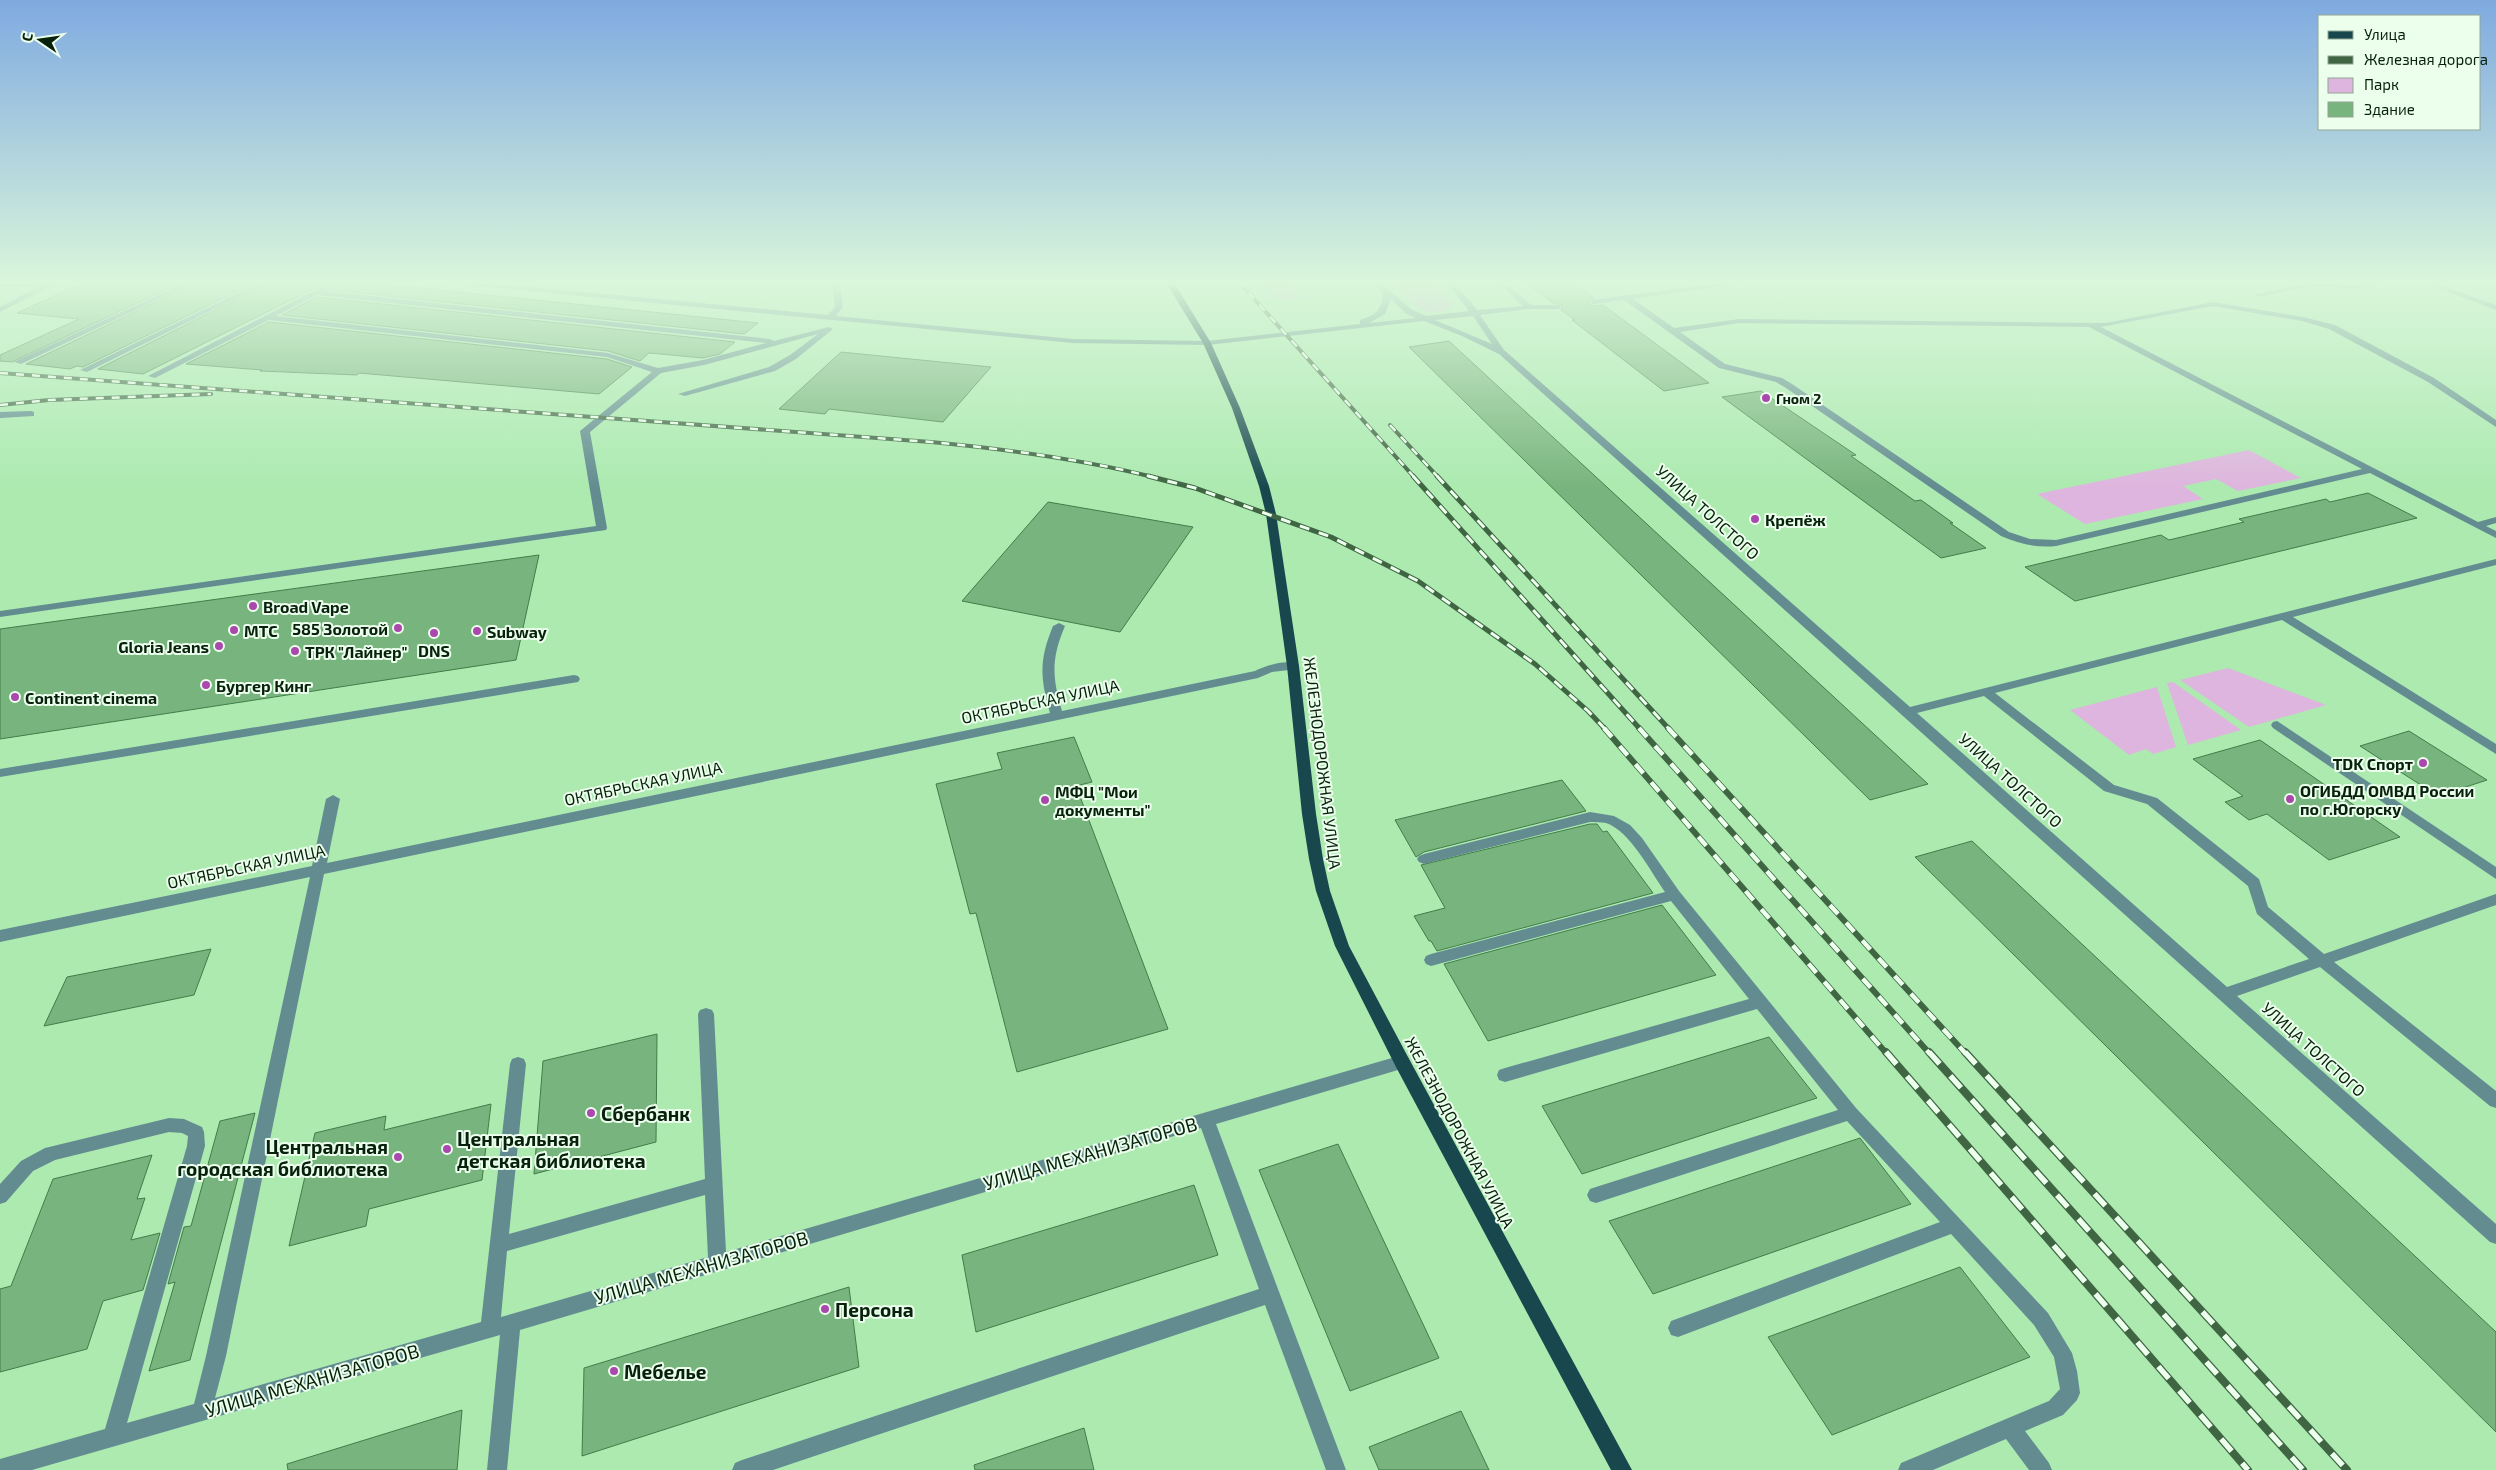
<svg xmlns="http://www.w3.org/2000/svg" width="2496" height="1470" viewBox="0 0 2496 1470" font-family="'Exo 2',sans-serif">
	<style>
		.green { fill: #deb5de }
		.building { fill: #78b47d; stroke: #427d49 }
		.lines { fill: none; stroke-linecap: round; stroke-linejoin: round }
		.minor { fill: #638c91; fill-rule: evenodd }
		.major { fill: #18484e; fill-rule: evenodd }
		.rail-far3-casing { stroke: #3f6543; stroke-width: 4 }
		.rail-far2-casing { stroke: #3f6543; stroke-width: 5 }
		.rail-far1-casing { stroke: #3f6543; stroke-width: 6 }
		.rail-casing { stroke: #3f6543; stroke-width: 8 }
		.rail-far3 { stroke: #ecffed; stroke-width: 2.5; stroke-dasharray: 8; stroke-linecap: butt }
		.rail-far2 { stroke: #ecffed; stroke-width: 3; stroke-dasharray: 10; stroke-linecap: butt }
		.rail-far1 { stroke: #ecffed; stroke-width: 4.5; stroke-dasharray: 12; stroke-linecap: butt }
		.rail { stroke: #ecffed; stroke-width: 5.5; stroke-dasharray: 16; stroke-linecap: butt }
		.poi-dot { fill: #ab48ae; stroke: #ecffed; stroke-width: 2 }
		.labels { text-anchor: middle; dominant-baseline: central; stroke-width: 4; stroke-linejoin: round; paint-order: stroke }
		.far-poi-label { font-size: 14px; font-weight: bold; fill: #08210c; stroke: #ecffed; text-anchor: start }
		.street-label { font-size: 16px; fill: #08210c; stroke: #ecffed }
		.poi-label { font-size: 16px; font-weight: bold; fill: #08210c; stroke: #ecffed; text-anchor: start }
		.near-poi-label { font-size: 19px; font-weight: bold; fill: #08210c; stroke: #ecffed; text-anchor: start }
		.near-street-label { font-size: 19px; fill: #08210c; stroke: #ecffed }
	</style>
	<rect width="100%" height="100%" fill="#aceab0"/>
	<!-- green -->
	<g class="green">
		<path d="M 1253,281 L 1296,281 L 1294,289 L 1299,297 L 1296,300 C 1278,303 1266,293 1253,281 Z"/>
		<path d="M 1390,281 L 1432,281 L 1452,302 L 1453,306 C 1426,324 1408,299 1390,281 Z"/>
		<path d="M 2249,450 L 2301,478 L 2238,491 L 2216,479 L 2183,486 L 2203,499 L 2085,524 L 2037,494 Z"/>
		<path d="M 2228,668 L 2326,705 L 2249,727 L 2180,680 Z"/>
		<path d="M 2173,682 L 2241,730 L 2188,745 L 2167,683 Z"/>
		<path d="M 2157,687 L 2176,747 L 2153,754 L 2146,749 L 2129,755 L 2070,710 Z"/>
	</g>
	<!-- building -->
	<g class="building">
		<path d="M 87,281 L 184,281 L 12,362 L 0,361 L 0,355 L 79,319 L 17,313 Z"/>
		<path d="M 200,281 L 258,281 L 83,367 L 77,366 L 70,369 L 26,364 Z"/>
		<path d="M 273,281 L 329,281 L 143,374 L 98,369 Z"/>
		<path d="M 344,281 L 352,281 L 758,323 L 744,334 L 331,290 Z"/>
		<path d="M 1523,281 L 1570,281 L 1594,298 L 1588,300 L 1588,304 L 1593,306 L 1603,305 L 1709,383 L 1664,391 L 1572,320 L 1575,320 L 1561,310 L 1563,305 L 1553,303 Z"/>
		<path d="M 317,297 L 735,342 L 720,354 L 703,358 L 649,353 L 640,361 L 608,351 L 282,315 Z"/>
		<path d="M 269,322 L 607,359 L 632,367 L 599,394 L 359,373 L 357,375 L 260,371 L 262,370 L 186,364 Z"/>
		<path d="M 1449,341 L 1928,784 L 1870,800 L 1409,347 Z"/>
		<path d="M 841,352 L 991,367 L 943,422 L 829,409 L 825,414 L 779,409 Z"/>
		<path d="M 1761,391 L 1856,455 L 1851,456 L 1915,501 L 1921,500 L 1953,523 L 1950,523 L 1986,548 L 1941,558 L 1722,397 Z"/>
		<path d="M 2368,493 L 2417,518 L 2075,601 L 2025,567 L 2161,535 L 2169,540 L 2244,522 L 2239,519 L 2326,499 L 2330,502 Z"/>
		<path d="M 1048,502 L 1193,527 L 1120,632 L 962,601 Z"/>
		<path d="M 539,555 L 516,660 L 0,739 L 0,629 Z"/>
		<path d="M 2409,731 L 2487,780 L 2438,796 L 2360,746 Z"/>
		<path d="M 1074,737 L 1092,782 L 1076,786 L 1168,1029 L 1017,1072 L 976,913 L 970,914 L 936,784 L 1002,769 L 997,753 Z"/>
		<path d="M 2260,740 L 2400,837 L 2329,860 L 2267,814 L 2249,820 L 2225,802 L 2243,796 L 2193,759 Z"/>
		<path d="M 1562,780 L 1586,811 L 1424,852 L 1416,857 L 1395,820 Z"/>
		<path d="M 1590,824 L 1597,824 L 1603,832 L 1607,831 L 1653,893 L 1437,951 L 1431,941 L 1429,941 L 1414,916 L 1445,908 L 1421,865 Z"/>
		<path d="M 1972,841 L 2496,1332 L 2496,1432 L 1915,857 Z"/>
		<path d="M 1662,905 L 1716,975 L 1488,1041 L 1444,964 Z"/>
		<path d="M 211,949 L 194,995 L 44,1026 L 67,977 Z"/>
		<path d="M 657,1034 L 656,1142 L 534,1174 L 543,1061 Z"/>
		<path d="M 1769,1037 L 1817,1098 L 1582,1174 L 1542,1106 Z"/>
		<path d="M 491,1104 L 482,1180 L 369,1209 L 366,1226 L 289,1246 L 315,1133 L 386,1116 L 384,1130 Z"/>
		<path d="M 255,1113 L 190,1360 L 149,1371 L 175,1282 L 168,1284 L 184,1227 L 191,1226 L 220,1121 Z"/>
		<path d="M 1860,1138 L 1911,1204 L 1653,1294 L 1609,1221 Z"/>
		<path d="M 1338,1144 L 1439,1358 L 1350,1391 L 1259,1170 Z"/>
		<path d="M 152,1155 L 137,1199 L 145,1198 L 131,1240 L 160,1233 L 143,1290 L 103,1301 L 87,1349 L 0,1372 L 0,1289 L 11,1286 L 53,1179 Z"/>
		<path d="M 1194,1185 L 1218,1255 L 976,1332 L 962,1255 Z"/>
		<path d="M 1960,1267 L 2030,1357 L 1832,1435 L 1768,1337 Z"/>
		<path d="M 849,1287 L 859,1367 L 582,1456 L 584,1368 Z"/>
		<path d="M 462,1410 L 457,1470 L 288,1470 L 287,1464 Z"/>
		<path d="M 1461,1411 L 1489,1470 L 1379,1470 L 1369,1447 Z"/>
		<path d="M 1084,1428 L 1094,1470 L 975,1470 L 974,1465 Z"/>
	</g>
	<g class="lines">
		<!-- minor -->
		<g class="minor">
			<path d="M 50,281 L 54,283 L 53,285 L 0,312 L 0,307 L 40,286 L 0,287 L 0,283 Z"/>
			<path d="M 188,281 L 198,281 L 21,364 L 14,362 Z"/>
			<path d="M 262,281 L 271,281 L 87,372 L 80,370 Z"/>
			<path d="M 333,281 L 342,281 L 325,291 L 770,339 L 774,341 L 829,327 L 833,329 L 796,359 L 775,371 L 685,396 L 678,394 L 769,367 L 790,355 L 818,334 L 704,365 L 661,373 L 590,432 L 607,528 L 606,530 L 0,617 L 0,611 L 596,526 L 580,431 L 652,372 L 607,357 L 269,320 L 155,378 L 148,376 ZM 317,295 L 766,343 L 703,360 L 658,368 L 608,353 L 276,316 Z"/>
			<path d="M 442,281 L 467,281 L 828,315 L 835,307 L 832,281 L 840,281 L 843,307 L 836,316 L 1073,339 L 1207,341 L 1360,324 L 1360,320 C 1376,315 1382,310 1383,293 L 1371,281 L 1379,281 L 1411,309 L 1426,316 L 1469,311 L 1445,281 L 1453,281 L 1477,310 L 1523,306 L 1496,281 L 1504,281 L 1531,305 L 1558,305 L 1562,307 L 1558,309 L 1527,309 L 1480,315 L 1504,350 L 1910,707 L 2496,559 L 2496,565 L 2293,617 L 2496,744 L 2496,754 L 2282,620 L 1995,693 L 2114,785 L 2157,798 L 2259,879 L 2268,907 L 2324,954 L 2496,894 L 2496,905 L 2334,962 L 2496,1091 L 2496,1108 L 2490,1106 L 2320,967 L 2237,996 L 2496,1224 L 2496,1244 L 2490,1242 L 1499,354 L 1462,336 L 1424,321 L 1207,345 L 1073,343 L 446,283 ZM 1391,299 L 1405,313 L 1416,318 L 1369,323 L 1385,314 ZM 1473,316 L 1492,344 L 1435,320 ZM 1984,696 L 2104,791 L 2147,804 L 2248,886 L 2257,914 L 2309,959 L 2227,987 L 1917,713 Z"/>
			<path d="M 1732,281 L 1750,281 L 1746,283 L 1633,299 L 1674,328 L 1739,319 L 2106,323 L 2213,302 L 2303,317 L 2335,325 L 2434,378 L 2496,420 L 2496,427 L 2428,382 L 2329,329 L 2302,321 L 2213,306 L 2101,327 L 2478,522 L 2496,517 L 2496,523 L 2486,526 L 2496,531 L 2496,538 L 2370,473 L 2056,546 C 2037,548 2019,544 2001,536 L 1786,388 L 1776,382 L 1719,368 L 1624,300 L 1593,304 L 1589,302 L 1593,300 ZM 1739,323 L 2089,327 L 2362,469 L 2056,540 L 2030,539 L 2009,532 L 1792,384 L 1782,378 L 1725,364 L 1680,332 Z"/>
			<path d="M 2380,281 L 2397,281 L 2356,289 L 2314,286 L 2258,297 L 2254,295 L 2314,282 L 2356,285 Z"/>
			<path d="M 2419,281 L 2429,281 L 2496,305 L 2496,310 Z"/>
			<path d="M 31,411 L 34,412 L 34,416 L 0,418 L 0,412 Z"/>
			<path d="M 1059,623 L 1065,626 C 1051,659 1052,677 1062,711 L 1255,671 C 1265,666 1290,657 1299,666 L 1297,669 L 1272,672 L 1258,678 L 324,874 L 226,1356 L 215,1398 L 481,1322 L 510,1064 L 512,1059 L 518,1057 L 524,1059 L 526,1064 L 509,1234 L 705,1179 L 698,1014 L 700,1010 L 706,1008 L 712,1010 L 714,1014 L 726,1252 L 1402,1055 L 1408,1057 L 1410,1062 L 1408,1067 L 1216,1124 L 1346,1470 L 1326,1470 L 1265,1305 L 773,1470 L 732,1470 L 735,1463 L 742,1460 L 1259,1289 L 1201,1128 L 520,1330 L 507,1470 L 487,1470 L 500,1335 L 32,1470 L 0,1470 L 0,1459 L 105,1429 L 187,1146 L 188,1136 L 182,1133 L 169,1132 L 55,1160 L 33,1171 L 6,1202 L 0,1204 L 0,1184 L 21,1161 L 45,1148 L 169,1118 L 184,1119 L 202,1127 L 204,1132 L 205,1146 L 127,1423 L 194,1404 L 206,1356 L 310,877 L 0,942 L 0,930 L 312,866 L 326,799 L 333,795 L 340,799 L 327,863 L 1050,713 C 1040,678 1039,660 1053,626 ZM 705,1195 L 708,1257 L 501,1317 L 507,1251 Z"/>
			<path d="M 574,675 L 578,676 L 580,679 L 578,682 L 0,777 L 0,769 Z"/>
			<path d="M 2277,721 L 2496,867 L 2496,879 L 2273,728 L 2271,725 L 2273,722 Z"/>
			<path d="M 1590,812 L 1614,816 L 1630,825 L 1642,838 L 1679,891 L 1856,1108 L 2048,1313 L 2072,1353 L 2077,1371 L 2080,1393 L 2077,1400 L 2063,1415 L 2025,1431 L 2049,1463 L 2052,1470 L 2029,1470 L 2006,1439 L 1933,1470 L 1898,1470 L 1901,1463 L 2049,1401 L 2060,1389 L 2054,1357 L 2034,1325 L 1951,1234 L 1678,1337 L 1671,1335 L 1668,1328 L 1671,1321 L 1940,1222 L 1847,1121 L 1596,1203 L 1590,1201 L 1587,1195 L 1590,1189 L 1596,1187 L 1838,1110 L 1757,1009 L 1505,1082 L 1499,1080 L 1497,1075 L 1499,1070 L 1505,1068 L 1749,999 L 1671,901 L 1431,966 L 1426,964 L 1424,960 L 1426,956 L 1431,954 L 1665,892 C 1651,872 1630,831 1606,823 C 1601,822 1595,822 1590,822 L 1424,864 L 1419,862 L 1417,859 L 1419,856 L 1424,854 Z"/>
		</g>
		<!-- major -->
		<path class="major" d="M 1165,281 L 1173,281 L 1211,343 L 1240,408 L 1269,486 L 1276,514 L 1299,666 L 1316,814 L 1323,859 L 1330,891 L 1349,946 L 1408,1057 L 1632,1470 L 1611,1470 L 1396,1067 L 1335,946 L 1316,891 L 1309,859 L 1302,814 L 1287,666 L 1266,514 L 1259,486 L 1232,408 L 1203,343 Z"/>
		<defs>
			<g id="rail-far3">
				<path d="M 1238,281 L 1414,477"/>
				<path d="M 0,373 L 931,442 C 1005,449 1081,459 1153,477"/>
				<path d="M 0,405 L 49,400 L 211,394"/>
				<path d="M 1390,425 L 1438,477"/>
			</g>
			<g id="rail-far2">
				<path d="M 1148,476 L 1195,488 L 1331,537 L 1418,581 L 1535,664 L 1588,711 L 1605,729"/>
				<path d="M 1413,476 L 1640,729"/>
				<path d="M 1437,476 L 1669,729"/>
			</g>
			<g id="rail-far1">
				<path d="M 1604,728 L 1887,1054"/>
				<path d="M 1639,728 L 1930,1054"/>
				<path d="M 1668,728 L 1966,1054"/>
			</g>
			<g id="rail">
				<path d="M 1886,1052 L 2248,1470"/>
				<path d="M 1929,1052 L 2303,1470"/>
				<path d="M 1965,1052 L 2347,1470"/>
			</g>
		</defs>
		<!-- rail-far3 casing -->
		<use href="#rail-far3" class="rail-far3-casing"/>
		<!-- rail-far2 casing -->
		<use href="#rail-far2" class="rail-far2-casing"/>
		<!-- rail-far1 casing -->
		<use href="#rail-far1" class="rail-far1-casing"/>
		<!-- rail casing -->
		<use href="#rail" class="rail-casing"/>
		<!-- rail-far3 -->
		<use href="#rail-far3" class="rail-far3"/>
		<!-- rail-far2 -->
		<use href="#rail-far2" class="rail-far2"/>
		<!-- rail-far1 -->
		<use href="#rail-far1" class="rail-far1"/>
		<!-- rail -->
		<use href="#rail" class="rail"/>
	</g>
	<!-- sky -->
	<linearGradient id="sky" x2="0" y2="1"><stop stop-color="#7faae0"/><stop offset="0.58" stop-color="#daf6db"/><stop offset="1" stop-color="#daf6db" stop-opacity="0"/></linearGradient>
	<rect width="2496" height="487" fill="url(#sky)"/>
	<!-- markers -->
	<g class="poi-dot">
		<circle cx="1766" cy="398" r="5"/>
		<circle cx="1755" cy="519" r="5"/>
		<circle cx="253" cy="606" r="5"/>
		<circle cx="398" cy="628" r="5"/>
		<circle cx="234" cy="630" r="5"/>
		<circle cx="477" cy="631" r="5"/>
		<circle cx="434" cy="633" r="5"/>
		<circle cx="219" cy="646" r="5"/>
		<circle cx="295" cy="651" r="5"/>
		<circle cx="206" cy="685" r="5"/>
		<circle cx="15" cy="697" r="5"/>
		<circle cx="2423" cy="763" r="5"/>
		<circle cx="2290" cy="799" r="5"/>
		<circle cx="1045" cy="800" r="5"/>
		<circle cx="591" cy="1113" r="5"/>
		<circle cx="447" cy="1149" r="5"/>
		<circle cx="398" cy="1157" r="5"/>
		<circle cx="825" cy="1309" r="5"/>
		<circle cx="614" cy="1371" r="5"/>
	</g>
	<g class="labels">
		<!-- far-poi labels -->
		<g class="far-poi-label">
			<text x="1776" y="398">Гном 2</text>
		</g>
		<!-- street labels -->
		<g class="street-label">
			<text transform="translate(1708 512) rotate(42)">УЛИЦА ТОЛСТОГО</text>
			<text transform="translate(1040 701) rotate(-12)">ОКТЯБРЬСКАЯ УЛИЦА</text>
			<text transform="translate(1323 763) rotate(83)">ЖЕЛЕЗНОДОРОЖНАЯ УЛИЦА</text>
			<text transform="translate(2011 780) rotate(42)">УЛИЦА ТОЛСТОГО</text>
			<text transform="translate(643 783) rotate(-12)">ОКТЯБРЬСКАЯ УЛИЦА</text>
			<text transform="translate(246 866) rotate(-12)">ОКТЯБРЬСКАЯ УЛИЦА</text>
			<text transform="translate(2314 1049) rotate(42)">УЛИЦА ТОЛСТОГО</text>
			<text transform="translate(1460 1132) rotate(62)">ЖЕЛЕЗНОДОРОЖНАЯ УЛИЦА</text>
		</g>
		<!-- poi labels -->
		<g class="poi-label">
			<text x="1765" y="519">Крепёж</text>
			<text x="263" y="606">Broad Vape</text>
			<text x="388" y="628" text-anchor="end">585 Золотой</text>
			<text x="244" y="630">МТС</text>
			<text x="487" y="631">Subway</text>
			<text x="209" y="646" text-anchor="end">Gloria Jeans</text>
			<text x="434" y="650" text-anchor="middle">DNS</text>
			<text x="305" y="651">ТРК "Лайнер"</text>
			<text x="216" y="685">Бургер Кинг</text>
			<text x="25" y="697">Continent cinema</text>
			<text x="2413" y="763" text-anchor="end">TDK Спорт</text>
			<text x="2300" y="790">ОГИБДД ОМВД России<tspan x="2300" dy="18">по г.Югорску</tspan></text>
			<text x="1055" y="791">МФЦ "Мои<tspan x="1055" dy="18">документы"</tspan></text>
		</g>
		<!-- near-poi labels -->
		<g class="near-poi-label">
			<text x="601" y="1113">Сбербанк</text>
			<text x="457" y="1138">Центральная<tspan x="457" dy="22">детская библиотека</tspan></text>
			<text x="388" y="1146" text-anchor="end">Центральная<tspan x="388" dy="22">городская библиотека</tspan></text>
			<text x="835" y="1309">Персона</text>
			<text x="624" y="1371">Мебелье</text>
		</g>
		<!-- near-street labels -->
		<g class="near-street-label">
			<text transform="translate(1090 1153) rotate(-16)">УЛИЦА МЕХАНИЗАТОРОВ</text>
			<text transform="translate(701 1267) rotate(-16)">УЛИЦА МЕХАНИЗАТОРОВ</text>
			<text transform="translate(312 1380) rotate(-16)">УЛИЦА МЕХАНИЗАТОРОВ</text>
		</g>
	</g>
	<!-- legend -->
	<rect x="2318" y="15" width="162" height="115" fill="#ecffed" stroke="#91a693"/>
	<rect x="2328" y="31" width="25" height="8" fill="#18484e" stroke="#91a693"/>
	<text x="2364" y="40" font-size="15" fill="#08210c">Улица</text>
	<rect x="2328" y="56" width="25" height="8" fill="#3f6543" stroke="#91a693"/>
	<text x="2364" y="65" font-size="15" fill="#08210c">Железная дорога</text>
	<rect x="2328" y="78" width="25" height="15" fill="#deb5de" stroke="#91a693"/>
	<text x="2364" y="90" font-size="15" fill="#08210c">Парк</text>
	<rect x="2328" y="102" width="25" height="15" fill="#78b47d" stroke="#91a693"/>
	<text x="2364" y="115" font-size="15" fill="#08210c">Здание</text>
	<!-- north arrow -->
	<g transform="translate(40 40) rotate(283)" stroke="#ecffed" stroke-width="4" paint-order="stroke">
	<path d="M0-4L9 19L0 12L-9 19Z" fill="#08210c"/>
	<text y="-8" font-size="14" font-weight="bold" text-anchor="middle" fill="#08210c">С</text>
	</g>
</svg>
